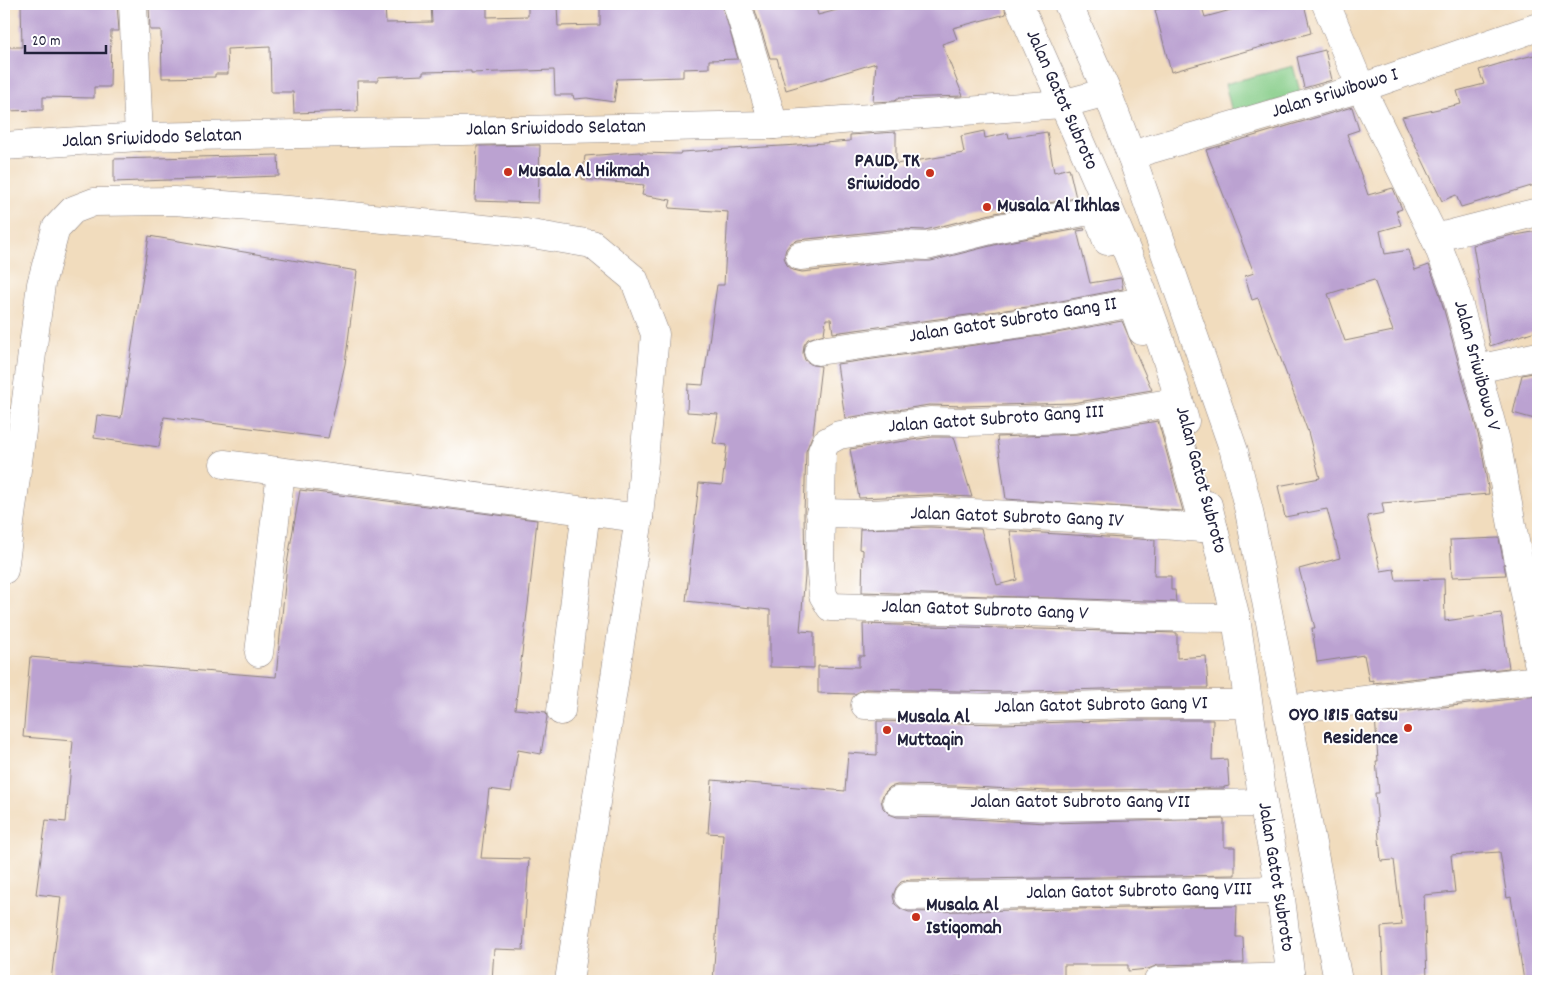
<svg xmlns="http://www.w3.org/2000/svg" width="1542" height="985" viewBox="0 0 1542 985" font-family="Dekko,sans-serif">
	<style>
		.green { fill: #85cc87; stroke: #547761 }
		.building { fill: #bba2d1; fill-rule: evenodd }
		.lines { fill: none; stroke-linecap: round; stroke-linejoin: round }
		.minor-casing { stroke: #8a7f7c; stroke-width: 29 }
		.minor { stroke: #fff; stroke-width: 28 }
		.poi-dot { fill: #c8321e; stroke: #fff; stroke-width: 2 }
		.labels { text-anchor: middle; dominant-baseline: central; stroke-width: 4; stroke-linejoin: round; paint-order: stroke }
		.street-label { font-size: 20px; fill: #22223b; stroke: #fff }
		.poi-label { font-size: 20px; font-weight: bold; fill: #22223b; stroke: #fff; text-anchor: start }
	</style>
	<rect width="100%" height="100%" fill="#fff"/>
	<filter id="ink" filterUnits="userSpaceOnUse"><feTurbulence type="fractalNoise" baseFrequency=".02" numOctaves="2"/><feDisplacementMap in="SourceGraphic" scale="10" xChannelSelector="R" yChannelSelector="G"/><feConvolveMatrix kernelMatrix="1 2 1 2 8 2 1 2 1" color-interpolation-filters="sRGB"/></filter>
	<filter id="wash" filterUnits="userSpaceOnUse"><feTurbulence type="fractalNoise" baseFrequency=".0096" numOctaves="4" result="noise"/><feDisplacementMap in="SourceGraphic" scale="20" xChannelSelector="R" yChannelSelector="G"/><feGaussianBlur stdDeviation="1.12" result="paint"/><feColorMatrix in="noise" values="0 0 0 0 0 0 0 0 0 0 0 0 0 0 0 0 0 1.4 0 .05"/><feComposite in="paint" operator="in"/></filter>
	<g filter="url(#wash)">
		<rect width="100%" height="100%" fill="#f1dcbd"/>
		<!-- green -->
		<path class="green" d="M 1293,66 L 1301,95 L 1232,112 L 1225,84 Z"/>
		<g id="blocks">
			<!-- building -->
			<g class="building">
				<path d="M 21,4 L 117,4 L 119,31 L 111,31 L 110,87 L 94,87 L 94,98 L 43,97 L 43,110 L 4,111 L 4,47 L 22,47 Z"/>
				<path d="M 149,4 L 385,4 L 386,23 L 432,22 L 431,4 L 487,4 L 487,17 L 528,16 L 528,4 L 557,4 L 558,26 L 600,25 L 600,4 L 722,4 L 738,59 L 709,60 L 709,68 L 683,69 L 683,77 L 617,79 L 614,102 L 587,98 L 574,99 L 573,95 L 555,95 L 554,70 L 471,73 L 471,71 L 423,72 L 423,75 L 378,77 L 378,81 L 357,81 L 358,111 L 294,113 L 293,92 L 271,92 L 270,47 L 227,49 L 228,74 L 215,74 L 215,77 L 162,78 L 161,30 L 150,30 Z"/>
				<path d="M 753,4 L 815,4 L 818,15 L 860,4 L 1004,4 L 1006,14 L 953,28 L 957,39 L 942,44 L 963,96 L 899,98 L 895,101 L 873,102 L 876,63 L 786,90 L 777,58 L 770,58 Z"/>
				<path d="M 1179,4 L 1201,4 L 1205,17 L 1253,4 L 1304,4 L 1311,33 L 1171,72 L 1155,10 Z"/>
				<path d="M 1325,50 L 1332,80 L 1304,88 L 1297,57 Z"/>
				<path d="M 1538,54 L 1538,184 L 1461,207 L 1456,195 L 1442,201 L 1402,117 L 1461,104 L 1457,91 L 1484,84 L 1479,70 L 1502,63 Z"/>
				<path d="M 1352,107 L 1359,130 L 1347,134 L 1368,195 L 1393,188 L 1402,209 L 1396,211 L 1401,225 L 1380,231 L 1385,254 L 1409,250 L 1415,270 L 1429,265 L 1439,292 L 1481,445 L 1489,494 L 1382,503 L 1384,513 L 1367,516 L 1381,571 L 1394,569 L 1396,580 L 1444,579 L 1445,621 L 1501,613 L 1509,668 L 1373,683 L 1373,680 L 1369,681 L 1364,655 L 1317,662 L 1312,628 L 1315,628 L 1299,569 L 1340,558 L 1327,509 L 1285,517 L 1278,486 L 1320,478 L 1308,432 L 1258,298 L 1252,300 L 1245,276 L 1254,273 L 1206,150 ZM 1374,280 L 1393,331 L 1345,341 L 1328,294 Z"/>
				<path d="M 984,131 L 985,138 L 1008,133 L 1009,138 L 1047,132 L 1054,172 L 1069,168 L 1076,198 L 995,213 L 925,230 L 900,229 L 798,240 L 791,243 L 786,249 L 784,257 L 787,265 L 793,270 L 802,272 L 903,261 L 931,261 L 1002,243 L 1084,228 L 1085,230 L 1077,231 L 1090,283 L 1121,278 L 1123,289 L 1035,306 L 833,333 L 831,319 L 826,319 L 824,334 L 808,339 L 804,345 L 803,353 L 805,360 L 812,365 L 821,366 L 813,434 L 806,451 L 804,513 L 805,576 L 800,631 L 814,632 L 814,668 L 770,667 L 770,610 L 686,601 L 699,483 L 722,485 L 727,445 L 713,443 L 718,414 L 687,412 L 688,384 L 703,385 L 717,285 L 724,285 L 728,212 L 669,208 L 671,200 L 642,195 L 644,185 L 582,179 L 585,156 L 640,152 L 640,153 L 680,154 L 681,152 L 798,145 L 850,141 L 850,135 L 896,132 L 896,164 L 964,153 L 961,136 Z"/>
				<path d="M 540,145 L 538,203 L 475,201 L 477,146 Z"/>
				<path d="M 278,155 L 279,176 L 114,182 L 114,159 Z"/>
				<path d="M 1538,231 L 1538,330 L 1490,346 L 1473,245 L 1516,234 L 1516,235 Z"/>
				<path d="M 149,236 L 357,271 L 345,364 L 328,438 L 164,417 L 159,447 L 94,438 L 97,415 L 121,418 Z"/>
				<path d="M 1122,321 L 1152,390 L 1072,403 L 965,406 L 929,405 L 845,418 L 837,364 L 1040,336 Z"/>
				<path d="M 1538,372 L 1538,420 L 1513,413 L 1522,375 Z"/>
				<path d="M 1158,421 L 1183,511 L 1006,499 L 997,437 L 1077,434 Z"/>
				<path d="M 932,437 L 954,437 L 972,497 L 929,495 L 859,498 L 850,449 Z"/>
				<path d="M 300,490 L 537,520 L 529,597 L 515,709 L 546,712 L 547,717 L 541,754 L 518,750 L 511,792 L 489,789 L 481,858 L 529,859 L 523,950 L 494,949 L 492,981 L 51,981 L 61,897 L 36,894 L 46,820 L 66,822 L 73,741 L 23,737 L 30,657 L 276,677 L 287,564 Z"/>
				<path d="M 930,527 L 981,529 L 997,585 L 1017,580 L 1010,531 L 1155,540 L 1154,576 L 1171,576 L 1171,590 L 1175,590 L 1176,602 L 862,592 L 863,550 L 859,549 L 860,529 Z"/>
				<path d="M 1499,538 L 1506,575 L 1452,577 L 1450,540 Z"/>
				<path d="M 863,624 L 1177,633 L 1177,658 L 1206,656 L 1208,688 L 1135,688 L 1002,692 L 865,689 L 855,694 L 818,693 L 818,666 L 859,667 L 859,656 L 864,656 Z"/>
				<path d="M 1537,696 L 1538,981 L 1524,981 L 1511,897 L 1507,898 L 1500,852 L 1451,855 L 1455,892 L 1424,895 L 1427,979 L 1384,981 L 1381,927 L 1402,925 L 1394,860 L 1381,861 L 1375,793 L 1379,793 L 1376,761 L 1378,761 L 1375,715 Z"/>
				<path d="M 1135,720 L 1213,720 L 1212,760 L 1227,759 L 1229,786 L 1224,787 L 1224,788 L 1048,791 L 955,786 L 897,785 L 890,787 L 884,793 L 881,800 L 883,808 L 889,814 L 897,817 L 954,818 L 1047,823 L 1224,819 L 1224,847 L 1235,847 L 1235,875 L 909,880 L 901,882 L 896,888 L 893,896 L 895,904 L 901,909 L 909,912 L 1237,906 L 1236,937 L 1243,937 L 1244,963 L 1158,965 L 1148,969 L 1128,971 L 1128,965 L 1064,965 L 1064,978 L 955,977 L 955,980 L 917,981 L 713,981 L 723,834 L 708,833 L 712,780 L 845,791 L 848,753 L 877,755 L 877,721 L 1002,724 Z"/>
			</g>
		</g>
	</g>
	<g filter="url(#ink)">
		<use href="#blocks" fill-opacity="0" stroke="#8a7f7c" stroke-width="1"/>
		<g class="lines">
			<defs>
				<g id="minor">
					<path d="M 133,4 L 139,137"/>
					<path d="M 737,4 L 774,125"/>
					<path d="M 1019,4 C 1078,141 1146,276 1185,421"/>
					<path d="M 1068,4 L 1107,92 L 1131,155 L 1234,451 L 1249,511 L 1338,981"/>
					<path d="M 1326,4 L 1361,88 L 1435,238 L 1454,287 L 1496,441 L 1538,662"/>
					<path d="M 4,146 L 139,137 L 774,125 L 1062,104 L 1107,92"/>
					<path d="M 1131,155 L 1361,88 L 1538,27"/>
					<path d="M 1435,238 L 1538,212"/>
					<path d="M 800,256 L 902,245 L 927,246 L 999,228 L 1089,211 L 1097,215 L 1107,241"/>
					<path d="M 818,351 L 1038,321 L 1132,303 L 1142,331"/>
					<path d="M 1477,369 L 1538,356"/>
					<path d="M 224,464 L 639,518"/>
					<path d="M 1208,505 L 1236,618 L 1263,803 L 1280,890 L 1291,981"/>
					<path d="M 820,513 L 869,514 L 930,511 L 1072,518 L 1214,529"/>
					<path d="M 1204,528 L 1169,403 L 1074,419 L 965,422 L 931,421 L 908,424 L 839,435 L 826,442 L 822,451 L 820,565 L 823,595 L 830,607 L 1055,613 L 1139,617 L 1236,618"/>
					<path d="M 4,570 L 41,284 L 56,228 L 73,210 L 94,202 L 174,201 L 301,211 L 526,233 L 592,244 L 634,279 L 655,334 L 639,518 L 569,981"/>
					<path d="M 259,653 L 281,472"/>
					<path d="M 865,705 L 1002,708 L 1135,704 L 1248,704"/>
					<path d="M 1287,709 L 1538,680"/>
					<path d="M 561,711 L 586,511"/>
					<path d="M 897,801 L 955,802 L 1048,807 L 1263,803"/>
					<path d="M 909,896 L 1280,890"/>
					<path d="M 1158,981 L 1291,977"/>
				</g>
			</defs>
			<!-- minor casing -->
			<use href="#minor" class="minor-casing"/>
			<!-- minor -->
			<use href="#minor" class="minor"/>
		</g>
	</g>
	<!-- markers -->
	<g class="poi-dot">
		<circle cx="508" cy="172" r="5"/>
		<circle cx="930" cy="173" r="5"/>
		<circle cx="987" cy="207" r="5"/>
		<circle cx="1408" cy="728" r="5"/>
		<circle cx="887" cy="730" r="5"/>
		<circle cx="916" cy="917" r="5"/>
	</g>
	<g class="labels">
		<!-- street labels -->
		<g class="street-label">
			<text transform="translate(1335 94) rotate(-17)">Jalan Sriwibowo I</text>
			<text transform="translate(1061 100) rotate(66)">Jalan Gatot Subroto</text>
			<text transform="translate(556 129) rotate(-1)">Jalan Sriwidodo Selatan</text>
			<text transform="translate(152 139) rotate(-2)">Jalan Sriwidodo Selatan</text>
			<text transform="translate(1013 321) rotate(-9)">Jalan Gatot Subroto Gang II</text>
			<text transform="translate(1476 366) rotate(75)">Jalan Sriwibowo V</text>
			<text transform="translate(996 420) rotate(-4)">Jalan Gatot Subroto Gang III</text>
			<text transform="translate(1200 480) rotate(75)">Jalan Gatot Subroto</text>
			<text transform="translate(1017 518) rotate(2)">Jalan Gatot Subroto Gang IV</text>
			<text transform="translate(985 611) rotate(2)">Jalan Gatot Subroto Gang V</text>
			<text transform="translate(1101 706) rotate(-1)">Jalan Gatot Subroto Gang VI</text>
			<text x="1080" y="803">Jalan Gatot Subroto Gang VII</text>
			<text transform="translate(1275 877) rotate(81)">Jalan Gatot Subroto</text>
			<text transform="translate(1139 892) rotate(-1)">Jalan Gatot Subroto Gang VIII</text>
		</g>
		<!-- poi labels -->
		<g class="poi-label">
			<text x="920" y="162" text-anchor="end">PAUD, TK<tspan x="920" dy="23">Sriwidodo</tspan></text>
			<text x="518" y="172">Musala Al Hikmah</text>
			<text x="997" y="207">Musala Al Ikhlas</text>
			<text x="1398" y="716" text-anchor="end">OYO 1815 Gatsu<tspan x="1398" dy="23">Residence</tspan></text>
			<text x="897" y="718">Musala Al<tspan x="897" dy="23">Muttaqin</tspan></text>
			<text x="926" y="906">Musala Al<tspan x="926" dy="23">Istiqomah</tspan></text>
		</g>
	</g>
	<!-- margin -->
	<rect width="1542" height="985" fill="none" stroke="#fff" stroke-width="20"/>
	<!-- scale -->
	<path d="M25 45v8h81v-8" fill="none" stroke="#22223b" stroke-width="2.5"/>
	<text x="32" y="45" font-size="15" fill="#22223b" stroke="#ffffff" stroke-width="4" paint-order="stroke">20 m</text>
</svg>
